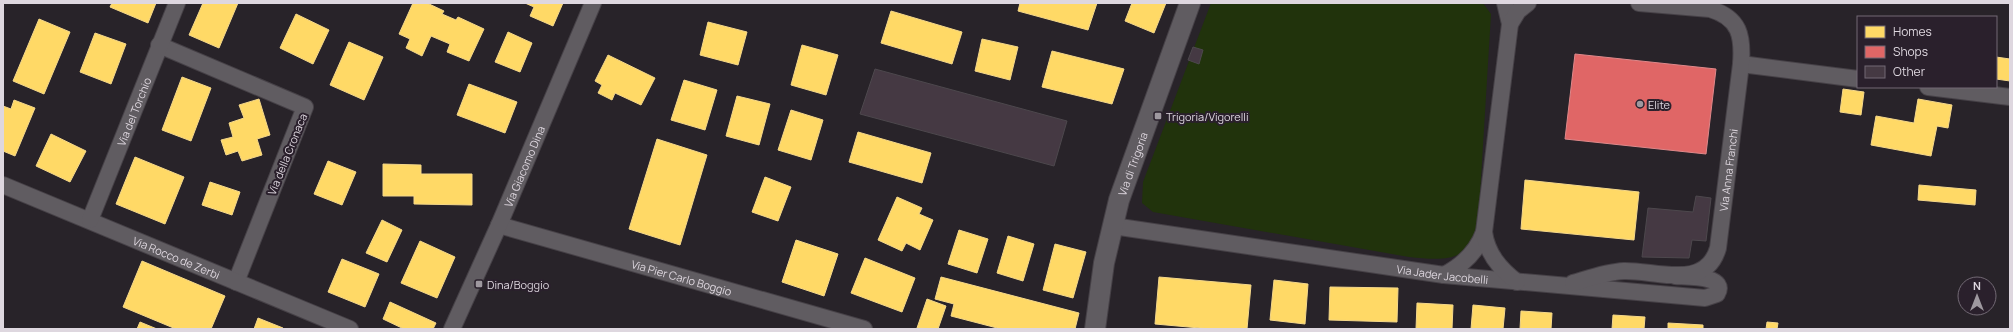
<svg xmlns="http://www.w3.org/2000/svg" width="2013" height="332" viewBox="0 0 2013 332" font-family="Manrope,sans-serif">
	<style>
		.green { fill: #21330c }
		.homes { fill: #ffd966; stroke: #f5d88a }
		.shops { fill: #e06666; stroke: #df888a }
		.building { fill: #453943; stroke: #4d484d }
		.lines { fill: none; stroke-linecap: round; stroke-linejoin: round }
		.minor-casing { stroke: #464147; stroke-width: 18 }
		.tertiary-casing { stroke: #464147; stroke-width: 22 }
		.minor { stroke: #605c61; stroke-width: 16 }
		.tertiary { stroke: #605c61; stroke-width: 20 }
		.poi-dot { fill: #9e989f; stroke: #2a202c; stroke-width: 1.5 }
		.labels { text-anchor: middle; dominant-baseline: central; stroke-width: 4; stroke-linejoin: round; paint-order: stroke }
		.poi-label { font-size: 11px; fill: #ded7df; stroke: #2a202c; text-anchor: start }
		.street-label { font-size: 11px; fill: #ded7df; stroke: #2a202c }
	</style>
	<rect width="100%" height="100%" fill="#282329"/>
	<!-- green -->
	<path class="green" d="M 1211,3 L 1483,3 L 1491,14 L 1478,227 C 1468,264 1441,260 1409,257 L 1153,212 L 1142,203 L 1143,182 Z"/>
	<!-- homes -->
	<g class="homes">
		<path d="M 112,3 L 156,3 L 148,23 L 110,7 Z"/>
		<path d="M 203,3 L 238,3 L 219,48 L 189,35 Z"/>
		<path d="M 413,3 L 427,3 L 444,11 L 442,14 L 456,20 L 458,17 L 484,29 L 469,61 L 447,52 L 450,44 L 431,36 L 422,56 L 406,48 L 410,39 L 399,34 Z"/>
		<path d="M 525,3 L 563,3 L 553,26 L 530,16 L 534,7 Z"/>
		<path d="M 1020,3 L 1097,3 L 1088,30 L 1018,11 Z"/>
		<path d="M 1132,3 L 1166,3 L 1154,33 L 1125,21 Z"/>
		<path d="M 891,11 L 962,32 L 952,64 L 881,43 Z"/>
		<path d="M 296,14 L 329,30 L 313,64 L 280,48 Z"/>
		<path d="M 39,19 L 70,32 L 44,94 L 13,81 Z"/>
		<path d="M 708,22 L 747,32 L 738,65 L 700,55 Z"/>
		<path d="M 508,32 L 532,43 L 520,72 L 495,62 Z"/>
		<path d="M 95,33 L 126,44 L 111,84 L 80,72 Z"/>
		<path d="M 982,39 L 1018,47 L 1010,80 L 975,71 Z"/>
		<path d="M 349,42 L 383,57 L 364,100 L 330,85 Z"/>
		<path d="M 802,45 L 838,55 L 826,95 L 791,85 Z"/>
		<path d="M 1052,51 L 1124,69 L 1112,104 L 1042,87 Z"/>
		<path d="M 608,55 L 655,78 L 641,105 L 615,93 L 612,100 L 598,93 L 602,85 L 595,81 Z"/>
		<path d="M 1996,57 L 2010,59 L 2010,81 L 1996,79 Z"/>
		<path d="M 182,77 L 211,88 L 191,141 L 162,130 Z"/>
		<path d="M 684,80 L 717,90 L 705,130 L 671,120 Z"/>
		<path d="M 469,84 L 517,102 L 505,133 L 457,115 Z"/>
		<path d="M 1843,89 L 1864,92 L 1861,115 L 1840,112 Z"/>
		<path d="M 737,96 L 770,104 L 759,145 L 726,136 Z"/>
		<path d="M 259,99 L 270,135 L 257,139 L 262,155 L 242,161 L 238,151 L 226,155 L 221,140 L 233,137 L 229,123 L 244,118 L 239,105 Z"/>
		<path d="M 1918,99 L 1952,105 L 1948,128 L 1937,126 L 1931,156 L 1871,145 L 1876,116 L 1914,123 Z"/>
		<path d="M 14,100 L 35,108 L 15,156 L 3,151 L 3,106 L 11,109 Z"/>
		<path d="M 791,110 L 823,120 L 811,160 L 778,150 Z"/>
		<path d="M 858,132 L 931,153 L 922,183 L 849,162 Z"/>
		<path d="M 51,134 L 86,151 L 70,182 L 36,166 Z"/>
		<path d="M 657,139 L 707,155 L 680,245 L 629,229 Z"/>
		<path d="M 135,157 L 184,177 L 165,224 L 116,204 Z"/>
		<path d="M 328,161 L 356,172 L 342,205 L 314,194 Z"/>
		<path d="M 383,164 L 421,165 L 421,174 L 472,174 L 472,205 L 414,204 L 414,196 L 383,196 Z"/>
		<path d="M 765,177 L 791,187 L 778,221 L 752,212 Z"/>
		<path d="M 1525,180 L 1639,192 L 1634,240 L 1521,229 Z"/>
		<path d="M 210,182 L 240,192 L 232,215 L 202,205 Z"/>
		<path d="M 1919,185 L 1976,190 L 1975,205 L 1918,200 Z"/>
		<path d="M 897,197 L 922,208 L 919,214 L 933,220 L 920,250 L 906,243 L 902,251 L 878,240 Z"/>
		<path d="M 382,220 L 402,230 L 387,262 L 366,253 Z"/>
		<path d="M 959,230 L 988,239 L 977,273 L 948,264 Z"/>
		<path d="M 1008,236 L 1034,244 L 1023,281 L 997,273 Z"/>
		<path d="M 796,240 L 838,254 L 824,296 L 782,282 Z"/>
		<path d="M 420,241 L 455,257 L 437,298 L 401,283 Z"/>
		<path d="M 1055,244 L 1086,252 L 1073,298 L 1043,290 Z"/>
		<path d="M 865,258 L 915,278 L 902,312 L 851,293 Z"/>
		<path d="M 342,259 L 379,274 L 365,307 L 328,292 Z"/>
		<path d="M 142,261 L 225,296 L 211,329 L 176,329 L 123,307 Z"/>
		<path d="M 941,277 L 1079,313 L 1075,329 L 1001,329 L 951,316 L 954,304 L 935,299 Z"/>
		<path d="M 1159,277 L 1251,285 L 1247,329 L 1211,329 L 1155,324 Z"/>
		<path d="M 1274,280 L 1308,284 L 1305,324 L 1270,320 Z"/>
		<path d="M 1330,287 L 1398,288 L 1397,322 L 1329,320 Z"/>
		<path d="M 927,299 L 946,306 L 938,329 L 917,328 Z"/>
		<path d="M 390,302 L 436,323 L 433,329 L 404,329 L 383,319 Z"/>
		<path d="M 1417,303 L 1453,305 L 1452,329 L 1416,329 Z"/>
		<path d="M 1473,305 L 1505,308 L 1503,329 L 1471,329 Z"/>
		<path d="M 1521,311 L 1552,313 L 1551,329 L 1520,329 Z"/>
		<path d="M 1613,315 L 1645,317 L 1644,329 L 1612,329 Z"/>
		<path d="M 258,318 L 283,328 L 282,329 L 254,329 Z"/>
		<path d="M 140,322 L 157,329 L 137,329 Z"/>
		<path d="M 1767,322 L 1778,323 L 1777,329 L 1766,329 Z"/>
		<path d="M 1668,323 L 1703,325 L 1703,329 L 1668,329 Z"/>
	</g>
	<!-- shops -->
	<path class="shops" d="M 1575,54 L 1716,69 L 1706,154 L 1565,139 Z"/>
	<!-- building -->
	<g class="building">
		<path d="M 1193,47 L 1203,50 L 1199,64 L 1188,60 Z"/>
		<path d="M 875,69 L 1067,121 L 1054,166 L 860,114 Z"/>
		<path d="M 1696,196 L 1711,198 L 1706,241 L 1692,240 L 1689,258 L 1642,257 L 1648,208 L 1693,212 Z"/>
	</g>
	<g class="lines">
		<defs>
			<g id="minor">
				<path d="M 1505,3 L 1510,24"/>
				<path d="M 159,45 L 305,107 L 236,282"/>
				<path d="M 1741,64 L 1858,79"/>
				<path d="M 1928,87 L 2010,97"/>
				<path id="s1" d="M 3,185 L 350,329"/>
				<path id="s2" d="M 90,220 L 177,3"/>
				<path id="s3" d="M 499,225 L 864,329"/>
				<path id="s4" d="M 1113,226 L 1444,275 L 1705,298 L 1717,294 C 1728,275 1686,277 1675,276"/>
				<path d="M 1444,275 C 1463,265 1477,252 1484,232"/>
				<path d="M 1517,282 C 1500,269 1487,254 1484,232 L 1510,24 L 1518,11 L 1528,3"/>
				<path id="s5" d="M 1573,283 C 1590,278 1606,272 1624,271 C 1655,270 1706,291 1718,248 L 1741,64 C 1743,36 1740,18 1710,9 L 1639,3"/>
				<path id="s6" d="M 452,329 L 499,225 L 593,3"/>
			</g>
			<g id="tertiary">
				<path id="s7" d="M 1095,329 L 1104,263 L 1119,200 L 1190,3"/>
			</g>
		</defs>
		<!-- minor casing -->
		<use href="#minor" class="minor-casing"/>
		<!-- tertiary casing -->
		<use href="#tertiary" class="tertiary-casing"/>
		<!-- minor -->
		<use href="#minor" class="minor"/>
		<!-- tertiary -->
		<use href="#tertiary" class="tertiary"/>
	</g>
	<!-- markers -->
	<g class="poi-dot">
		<circle cx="1640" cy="104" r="4"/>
		<rect x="1154" y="112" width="8" height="8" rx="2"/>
		<rect x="475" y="280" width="8" height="8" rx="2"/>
	</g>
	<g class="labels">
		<!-- poi labels -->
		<g class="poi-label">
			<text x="1648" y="104">Elite</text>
			<text x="1166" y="116">Trigoria/Vigorelli</text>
			<text x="487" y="284">Dina/Boggio</text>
		</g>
		<!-- street labels -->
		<g class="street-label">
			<text stroke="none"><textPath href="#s2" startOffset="117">Via del Torchio</textPath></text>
			<text transform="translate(287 154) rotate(-68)">Via della Cronaca</text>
			<text stroke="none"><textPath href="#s7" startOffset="170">Via di Trigoria</textPath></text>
			<text stroke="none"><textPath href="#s6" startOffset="178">Via Giacomo Dina</textPath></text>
			<text stroke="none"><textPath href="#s5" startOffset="238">Via Anna Franchi</textPath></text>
			<text stroke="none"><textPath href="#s1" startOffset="188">Via Rocco de Zerbi</textPath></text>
			<text stroke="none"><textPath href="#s4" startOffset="333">Via Jader Jacobelli</textPath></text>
			<text stroke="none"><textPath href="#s3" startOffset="190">Via Pier Carlo Boggio</textPath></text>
		</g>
	</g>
	<!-- border -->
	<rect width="2013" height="332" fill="none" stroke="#ded7df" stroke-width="8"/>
	<!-- legend -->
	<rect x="1857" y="16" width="140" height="72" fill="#2a202c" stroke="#726974"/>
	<rect x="1865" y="26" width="20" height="12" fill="#ffd966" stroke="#726974"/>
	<text x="1893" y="36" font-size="12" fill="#ded7df">Homes</text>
	<rect x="1865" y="46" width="20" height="12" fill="#e06666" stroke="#726974"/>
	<text x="1893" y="56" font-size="12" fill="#ded7df">Shops</text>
	<rect x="1865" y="66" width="20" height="12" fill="#453943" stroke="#726974"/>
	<text x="1893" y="76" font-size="12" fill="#ded7df">Other</text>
	<!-- north arrow -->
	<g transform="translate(1977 296)"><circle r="19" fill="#2a202c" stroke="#726974"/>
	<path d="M0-3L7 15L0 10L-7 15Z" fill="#9e989f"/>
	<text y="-6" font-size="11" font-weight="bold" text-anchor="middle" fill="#ded7df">N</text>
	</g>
</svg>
